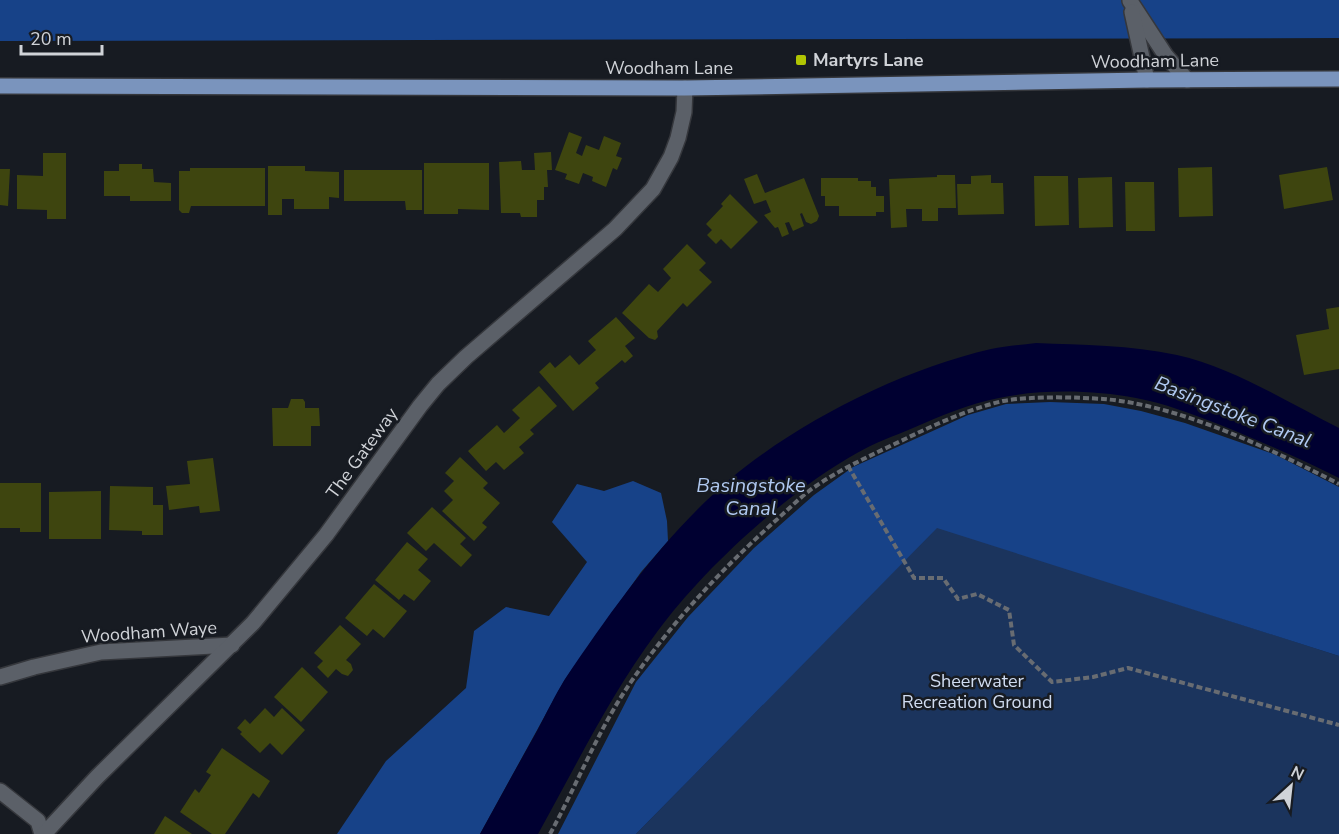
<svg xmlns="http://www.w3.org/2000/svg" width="1339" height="834" viewBox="0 0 1339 834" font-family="'Nunito Sans',sans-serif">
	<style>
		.green { fill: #1b345d }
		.forest { fill: #174288 }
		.water { fill: #000031 }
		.building { fill: #3e450f }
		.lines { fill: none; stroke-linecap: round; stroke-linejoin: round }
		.street-casing { stroke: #35373c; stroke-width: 18 }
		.primary-casing { stroke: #35373c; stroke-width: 18 }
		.path { stroke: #686c72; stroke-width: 4; stroke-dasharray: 6 3; stroke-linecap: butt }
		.street { stroke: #5b6068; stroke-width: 15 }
		.primary { stroke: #7a94bd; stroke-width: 15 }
		.poi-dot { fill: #b0c503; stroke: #171b22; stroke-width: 2 }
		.labels { text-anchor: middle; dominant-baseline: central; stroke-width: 5; stroke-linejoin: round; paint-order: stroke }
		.poi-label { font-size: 18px; font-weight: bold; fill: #d0d3d8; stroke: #171b22; text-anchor: start }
		.street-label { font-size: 18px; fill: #d0d3d8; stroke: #171b22 }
		.park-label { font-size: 18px; fill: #d0dcf1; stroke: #171b22 }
		.water-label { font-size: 20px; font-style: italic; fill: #b1caf2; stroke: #171b22 }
	</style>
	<rect width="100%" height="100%" fill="#171b22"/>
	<!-- green -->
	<path class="green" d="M 937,527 L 1339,656 L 1339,834 L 636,834 Z"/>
	<!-- forest -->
	<g class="forest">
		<path d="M 0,0 L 1339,0 L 1339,38 L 0,41 Z"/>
		<path d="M 1050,402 L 1104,404 L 1141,411 L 1185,423 L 1276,455 L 1339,487 L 1339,656 L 937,528 L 636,834 L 558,834 L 636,682 L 688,617 L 754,548 L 814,495 L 853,467 L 968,415 L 1006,404 Z"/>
		<path d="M 633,481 L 661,493 L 667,521 L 668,541 L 641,572 L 564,681 L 480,834 L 337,834 L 386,761 L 466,688 L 474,631 L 506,607 L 549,616 L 587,562 L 552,522 L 577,484 L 604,491 Z"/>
	</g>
	<!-- water -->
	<path class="water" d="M 1036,343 C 1082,345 1131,345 1177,355 C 1234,368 1287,402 1339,428 L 1339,478 C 1299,458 1260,441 1218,424 C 1192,414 1164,403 1136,398 C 1094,390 1040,389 999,398 C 968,404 941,416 913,428 C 894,436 874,443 857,453 C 787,492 704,568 657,632 C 610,695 576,766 538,834 L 480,834 C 499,799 518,765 537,731 C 546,714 555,695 565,679 C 613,608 664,536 729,480 C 799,421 901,370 991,349 C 1005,346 1021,345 1036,343 Z"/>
	<!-- building -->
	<g class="building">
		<path d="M 569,132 L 582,137 L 576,153 L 582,156 L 586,145 L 599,150 L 604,136 L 621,143 L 616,156 L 622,158 L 617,170 L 613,168 L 606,187 L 592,181 L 593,177 L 583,173 L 579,184 L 565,179 L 567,174 L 555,170 Z"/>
		<path d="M 551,152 L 552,170 L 547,170 L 548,187 L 544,187 L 544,200 L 537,200 L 537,217 L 521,217 L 520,213 L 501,213 L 499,162 L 521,161 L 522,170 L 535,170 L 534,153 Z"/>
		<path d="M 43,153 L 66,153 L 66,219 L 47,219 L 47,210 L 17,209 L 17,175 L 43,176 Z"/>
		<path d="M 424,163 L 489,163 L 489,210 L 458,209 L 458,214 L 424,214 Z"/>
		<path d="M 119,164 L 142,164 L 142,169 L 153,169 L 154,182 L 171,183 L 171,201 L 130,201 L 130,196 L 104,196 L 104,171 L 119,171 Z"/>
		<path d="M 268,166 L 305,166 L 305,171 L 339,172 L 339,198 L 329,197 L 329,209 L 294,209 L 294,199 L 282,199 L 282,215 L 268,215 Z"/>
		<path d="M 1212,167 L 1213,216 L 1179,217 L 1178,168 Z"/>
		<path d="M 1327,167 L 1333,200 L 1284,209 L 1279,175 Z"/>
		<path d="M 190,168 L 265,168 L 265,206 L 191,206 L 189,213 L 182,213 L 179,210 L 179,171 L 190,171 Z"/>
		<path d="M 0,169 L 10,169 L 8,206 L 0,205 Z"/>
		<path d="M 344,170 L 422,170 L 422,210 L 406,210 L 405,201 L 344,201 Z"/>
		<path d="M 757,174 L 765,193 L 804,178 L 819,216 L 817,221 L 811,224 L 806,222 L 802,213 L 800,214 L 804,226 L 793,231 L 789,222 L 785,223 L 789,234 L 782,237 L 778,227 L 775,228 L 764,215 L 771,212 L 766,200 L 754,204 L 744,179 Z"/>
		<path d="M 937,175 L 955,175 L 956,208 L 938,208 L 938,221 L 922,221 L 922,209 L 906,209 L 907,227 L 891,228 L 889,179 L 937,177 Z"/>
		<path d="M 991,175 L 991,183 L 1003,183 L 1004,214 L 958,215 L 957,184 L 971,184 L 971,176 Z"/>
		<path d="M 1034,176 L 1068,176 L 1069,225 L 1035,226 Z"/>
		<path d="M 1112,177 L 1113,227 L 1079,228 L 1078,178 Z"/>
		<path d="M 821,178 L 858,178 L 858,181 L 871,181 L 871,187 L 876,187 L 876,196 L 884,196 L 884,212 L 876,212 L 876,216 L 839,216 L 839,206 L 825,206 L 825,196 L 821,196 Z"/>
		<path d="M 1125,182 L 1154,182 L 1155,231 L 1126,231 Z"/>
		<path d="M 730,194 L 758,222 L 731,249 L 721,239 L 716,244 L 707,235 L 712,230 L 706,224 L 723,206 L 721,204 Z"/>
		<path d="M 687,244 L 706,263 L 699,270 L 712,282 L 687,307 L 683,303 L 657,331 L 658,337 L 655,340 L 649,338 L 622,313 L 649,284 L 658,292 L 671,278 L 663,269 Z"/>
		<path d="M 1339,307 L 1339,369 L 1304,375 L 1296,335 L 1329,329 L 1326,309 Z"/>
		<path d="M 616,317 L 635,338 L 625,346 L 633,356 L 625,363 L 622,360 L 595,383 L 599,388 L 573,411 L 539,372 L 550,362 L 555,368 L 570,355 L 579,365 L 596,350 L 588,341 Z"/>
		<path d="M 539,386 L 557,406 L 530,430 L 534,434 L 519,447 L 524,453 L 504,470 L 496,462 L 486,471 L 468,451 L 497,425 L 504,433 L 520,418 L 512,410 Z"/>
		<path d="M 291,399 L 303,399 L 305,402 L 305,408 L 319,408 L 320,426 L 311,426 L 311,446 L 273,446 L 272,408 L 288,408 Z"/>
		<path d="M 460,457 L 488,483 L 483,488 L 500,503 L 482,523 L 487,527 L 474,541 L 442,511 L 453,500 L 444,491 L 454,481 L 445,473 Z"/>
		<path d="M 213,458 L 220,511 L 200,513 L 199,506 L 169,510 L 166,486 L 190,484 L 187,461 Z"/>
		<path d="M 0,483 L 41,483 L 41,532 L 20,532 L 20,528 L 0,528 Z"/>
		<path d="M 110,486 L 153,487 L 153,505 L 163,505 L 163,535 L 142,535 L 142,531 L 109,530 Z"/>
		<path d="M 101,491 L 101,539 L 49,539 L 49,492 Z"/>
		<path d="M 432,507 L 466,538 L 460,544 L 472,555 L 461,567 L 434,543 L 426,551 L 407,533 Z"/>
		<path d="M 407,542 L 428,559 L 418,570 L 431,581 L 414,601 L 404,594 L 399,600 L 375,580 Z"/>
		<path d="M 374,584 L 407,611 L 384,638 L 373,629 L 367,636 L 345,618 Z"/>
		<path d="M 340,625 L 361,644 L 346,660 L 351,664 L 353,670 L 348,676 L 342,674 L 336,669 L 328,678 L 317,667 L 323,661 L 314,653 Z"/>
		<path d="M 302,667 L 328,692 L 301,722 L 274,697 Z"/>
		<path d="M 265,708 L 274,717 L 282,708 L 305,730 L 282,755 L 270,743 L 260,753 L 240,734 L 242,732 L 237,728 L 245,719 L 250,724 Z"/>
		<path d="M 222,748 L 270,781 L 259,798 L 253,793 L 225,834 L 212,834 L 180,812 L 195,789 L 199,793 L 211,775 L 206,772 Z"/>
		<path d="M 165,816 L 192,834 L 154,834 Z"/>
	</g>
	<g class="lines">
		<defs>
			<g id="street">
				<path d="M 1130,1 L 1166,56 L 1187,80"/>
				<path d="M 1132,12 L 1147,80"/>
				<path d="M 0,677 L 34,667 L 101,652 L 232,645"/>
				<path d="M 0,791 L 38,821 L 42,834"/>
				<path d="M 44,834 L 97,777 L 253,623 L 326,535 L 420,406 L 438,384 L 466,357 L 615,229 L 653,189 L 671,157 L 678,138 L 684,112 L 685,88"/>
			</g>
			<path id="primary" d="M 0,86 L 685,88 L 1147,80 L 1339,79"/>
		</defs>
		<!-- street casing -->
		<use href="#street" class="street-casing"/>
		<!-- primary casing -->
		<use href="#primary" class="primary-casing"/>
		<!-- path -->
		<g class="path">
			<path d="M 848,466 L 914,578 L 943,578 L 958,599 L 977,594 L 1009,610 L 1014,645 L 1052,682 L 1093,677 L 1128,668 L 1339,725"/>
			<path d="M 550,834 C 578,783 599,727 633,679 C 673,621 722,569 774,522 C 788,510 801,496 816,486 C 844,467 874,454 905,439 C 936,424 969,409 1003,401 C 1031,396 1075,397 1103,399 C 1180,405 1271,449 1339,484"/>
		</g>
		<!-- street -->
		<use href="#street" class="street"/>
		<!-- primary -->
		<use href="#primary" class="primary"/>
	</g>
	<!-- markers -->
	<rect class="poi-dot" x="795" y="54" width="12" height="12" rx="3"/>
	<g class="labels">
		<!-- poi labels -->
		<g class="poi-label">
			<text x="813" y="60">Martyrs Lane</text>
		</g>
		<!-- street labels -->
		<g class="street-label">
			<text transform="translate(1155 61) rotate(-1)">Woodham Lane</text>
			<text x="669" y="68">Woodham Lane</text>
			<text transform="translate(362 453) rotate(-54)">The Gateway</text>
			<text transform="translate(149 632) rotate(-4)">Woodham Waye</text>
		</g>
		<!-- park labels -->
		<g class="park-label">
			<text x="977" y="681">Sheerwater<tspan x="977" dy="21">Recreation Ground</tspan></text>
		</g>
		<!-- water labels -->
		<g class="water-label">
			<text transform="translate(1233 412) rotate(21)">Basingstoke Canal</text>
			<text x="751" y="485">Basingstoke<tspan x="751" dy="23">Canal</tspan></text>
		</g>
	</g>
	<!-- north arrow -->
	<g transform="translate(1291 786) rotate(27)" stroke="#171b22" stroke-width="4.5" paint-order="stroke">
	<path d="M0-4.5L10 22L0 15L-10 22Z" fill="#d0d3d8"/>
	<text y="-9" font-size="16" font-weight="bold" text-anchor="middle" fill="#d0d3d8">N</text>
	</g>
	<!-- scale -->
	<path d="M21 45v9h81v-9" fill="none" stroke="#d0d3d8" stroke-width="3"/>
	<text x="30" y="45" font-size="18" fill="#d0d3d8" stroke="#171b22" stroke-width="4.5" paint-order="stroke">20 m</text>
</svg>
